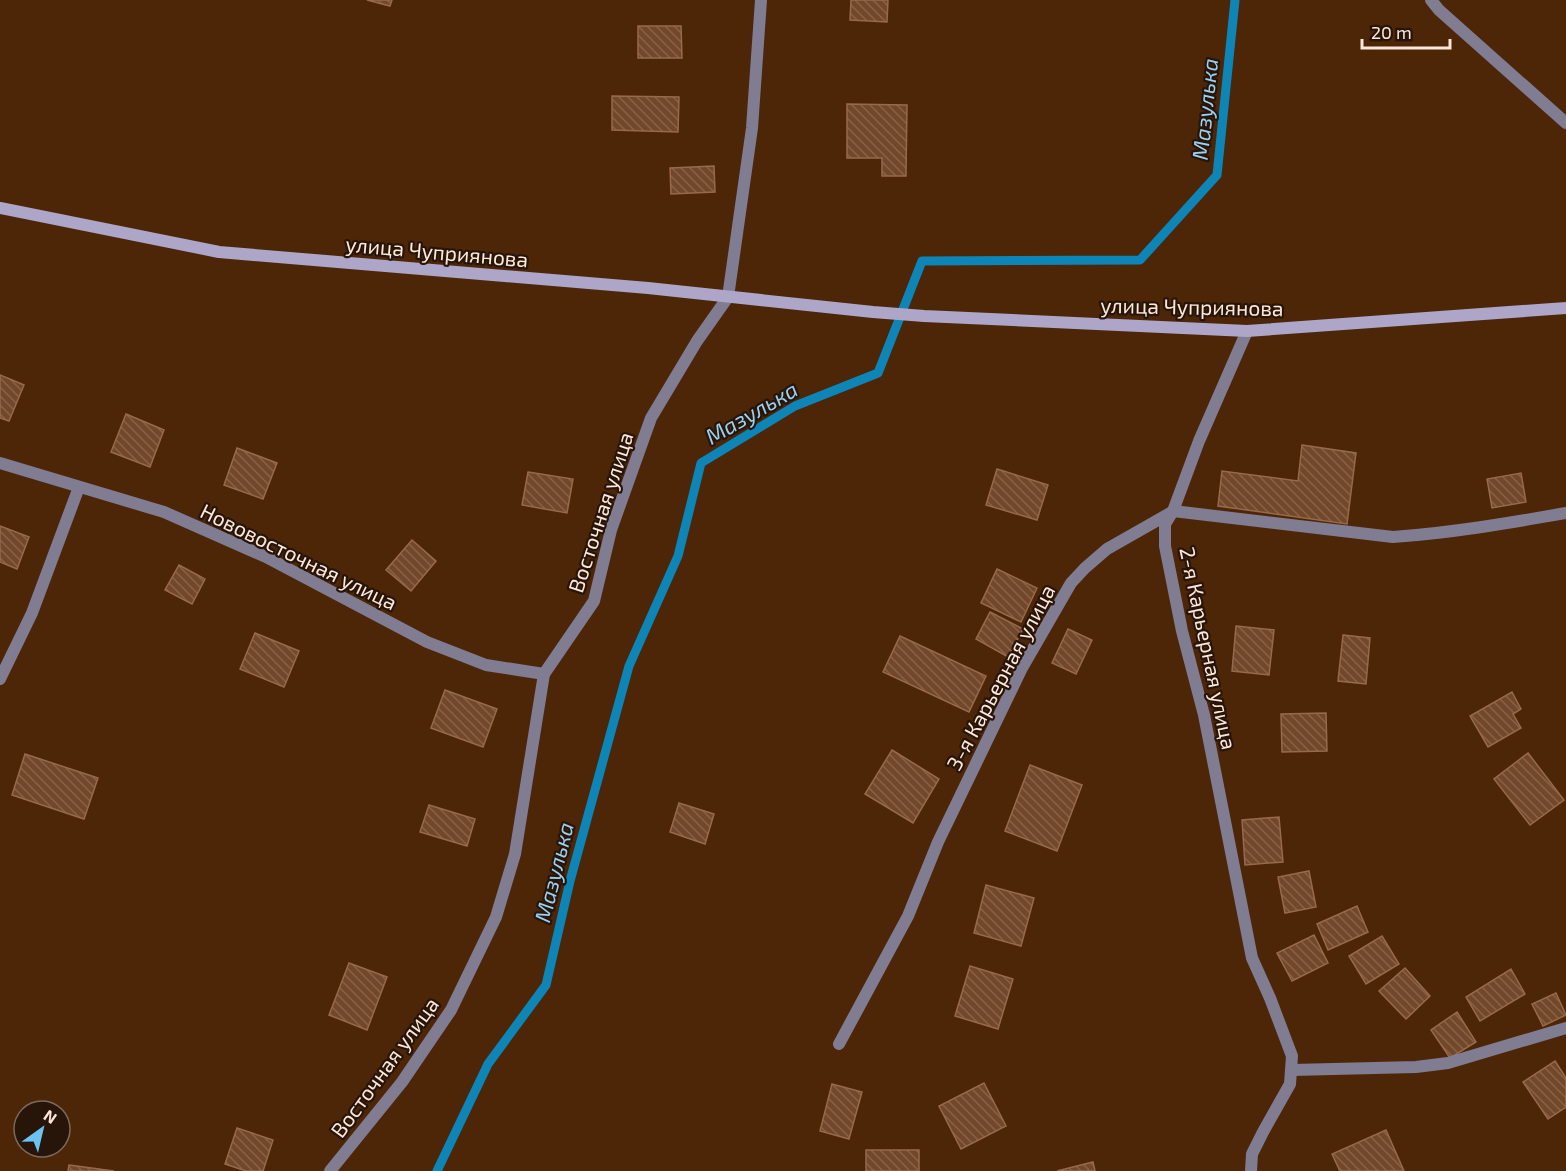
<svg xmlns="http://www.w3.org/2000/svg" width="1566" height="1171" viewBox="0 0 1566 1171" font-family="'Exo 2',sans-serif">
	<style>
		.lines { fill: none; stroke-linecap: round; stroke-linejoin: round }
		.stream { stroke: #0d86b7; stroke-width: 9 }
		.building { fill: url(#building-back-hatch); stroke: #976a4c; stroke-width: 1.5 }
		.street { stroke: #807c92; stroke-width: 12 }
		.secondary { stroke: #ada6c8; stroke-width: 12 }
		.labels { text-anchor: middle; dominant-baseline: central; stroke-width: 4.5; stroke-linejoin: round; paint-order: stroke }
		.street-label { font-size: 21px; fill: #fde7da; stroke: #271509 }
		.water-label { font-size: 22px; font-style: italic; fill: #99cfef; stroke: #271509 }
	</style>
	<defs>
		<pattern id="building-back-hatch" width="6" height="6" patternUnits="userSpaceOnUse" patternTransform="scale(1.5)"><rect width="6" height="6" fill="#72472a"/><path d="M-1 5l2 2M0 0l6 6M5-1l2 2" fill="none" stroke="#876248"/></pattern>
	</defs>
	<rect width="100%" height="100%" fill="#4d2607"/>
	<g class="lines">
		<!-- stream -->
		<path class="stream" d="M 437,1171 L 488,1064 L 546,985 L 570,881 L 629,666 L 678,556 L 701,463 L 795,406 L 878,373 L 922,261 L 1140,260 L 1217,175 L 1235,0"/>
	</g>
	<!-- building -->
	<g class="building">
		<path d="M 367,0 L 392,0 L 390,6 Z"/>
		<path d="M 851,0 L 888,0 L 887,22 L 850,20 Z"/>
		<path d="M 638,26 L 681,26 L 682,58 L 638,58 Z"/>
		<path d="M 612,96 L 679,97 L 678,132 L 612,130 Z"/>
		<path d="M 847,104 L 907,105 L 906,176 L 882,176 L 882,158 L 847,158 Z"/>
		<path d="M 714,166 L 715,192 L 671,194 L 670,168 Z"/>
		<path d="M 0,375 L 24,385 L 9,421 L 0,418 Z"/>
		<path d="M 126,414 L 164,430 L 150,467 L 111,452 Z"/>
		<path d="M 1302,445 L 1356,453 L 1347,524 L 1218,506 L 1222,471 L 1298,481 Z"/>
		<path d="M 237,448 L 277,463 L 263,499 L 224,485 Z"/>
		<path d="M 997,469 L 1048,485 L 1037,520 L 986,505 Z"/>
		<path d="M 528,472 L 573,479 L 567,513 L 522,505 Z"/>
		<path d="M 1521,473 L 1526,502 L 1492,508 L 1487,479 Z"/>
		<path d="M 0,526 L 29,537 L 17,569 L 0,562 Z"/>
		<path d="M 412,540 L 436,561 L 411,591 L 386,570 Z"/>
		<path d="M 179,565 L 205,579 L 192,604 L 165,590 Z"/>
		<path d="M 997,569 L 1037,588 L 1021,622 L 981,603 Z"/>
		<path d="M 990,612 L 1023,629 L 1008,657 L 976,639 Z"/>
		<path d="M 1236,626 L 1274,630 L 1269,675 L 1232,671 Z"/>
		<path d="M 1068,629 L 1092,640 L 1076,674 L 1052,663 Z"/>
		<path d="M 255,633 L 299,651 L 284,687 L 240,669 Z"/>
		<path d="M 1343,635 L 1370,638 L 1366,684 L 1338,681 Z"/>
		<path d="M 900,636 L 986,676 L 969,712 L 883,672 Z"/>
		<path d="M 445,690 L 497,709 L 483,747 L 431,728 Z"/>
		<path d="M 1512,692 L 1521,709 L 1513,714 L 1521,728 L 1488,747 L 1470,716 Z"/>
		<path d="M 1326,713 L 1327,751 L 1282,752 L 1281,714 Z"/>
		<path d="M 892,750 L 939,779 L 913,823 L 865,794 Z"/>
		<path d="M 1528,753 L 1564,800 L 1530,825 L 1494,779 Z"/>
		<path d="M 25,754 L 98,778 L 84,819 L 12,795 Z"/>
		<path d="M 1030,765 L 1082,785 L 1057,851 L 1005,831 Z"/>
		<path d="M 679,803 L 714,814 L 705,844 L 670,832 Z"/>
		<path d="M 429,805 L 475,819 L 467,846 L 420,832 Z"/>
		<path d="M 1279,817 L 1283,862 L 1245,865 L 1242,820 Z"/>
		<path d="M 1309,871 L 1316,907 L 1285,913 L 1278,877 Z"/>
		<path d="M 986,885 L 1034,898 L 1021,946 L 974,933 Z"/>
		<path d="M 1357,906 L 1368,932 L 1328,950 L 1317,924 Z"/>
		<path d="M 1314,935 L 1328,963 L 1292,981 L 1277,953 Z"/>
		<path d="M 1382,936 L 1399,964 L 1366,984 L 1349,956 Z"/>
		<path d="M 349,963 L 387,977 L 367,1030 L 329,1015 Z"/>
		<path d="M 970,966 L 1013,979 L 998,1029 L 955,1016 Z"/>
		<path d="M 1405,968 L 1430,996 L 1406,1019 L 1379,991 Z"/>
		<path d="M 1511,969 L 1525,994 L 1480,1021 L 1466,997 Z"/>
		<path d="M 1556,993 L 1566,1015 L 1543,1026 L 1532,1004 Z"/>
		<path d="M 1457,1012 L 1476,1042 L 1450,1058 L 1431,1030 Z"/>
		<path d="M 1555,1061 L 1566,1078 L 1566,1107 L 1548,1119 L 1523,1082 Z"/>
		<path d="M 984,1083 L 1006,1126 L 961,1149 L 939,1106 Z"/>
		<path d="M 832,1084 L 862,1092 L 849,1139 L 820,1131 Z"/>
		<path d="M 237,1128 L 273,1140 L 263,1171 L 246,1171 L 225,1164 Z"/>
		<path d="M 1386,1130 L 1404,1171 L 1340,1171 L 1332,1154 Z"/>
		<rect x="866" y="1150" width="53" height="21"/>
		<path d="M 1093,1162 L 1095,1171 L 1057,1171 Z"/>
		<path d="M 69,1165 L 114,1171 L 68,1171 Z"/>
	</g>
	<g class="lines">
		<!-- street -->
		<g class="street">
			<path d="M 1431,0 L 1439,10 L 1566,123"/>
			<path d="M 1247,331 L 1199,441 L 1173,511 L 1165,524 L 1165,546 L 1182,631 L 1204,715 L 1252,958 L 1270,998 L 1292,1056 L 1290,1084 L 1263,1132 L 1252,1154 L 1251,1171"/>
			<path d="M 0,463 L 164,512 L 266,557 L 427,642 L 486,665 L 544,674"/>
			<path d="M 1173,511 L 1393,537 C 1451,533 1509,523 1566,513"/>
			<path d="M 0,679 L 32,613 L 79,487"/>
			<path d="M 839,1044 L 908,916 L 938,842 L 1022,668 L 1071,583 L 1085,568 L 1107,549 L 1172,512"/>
			<path d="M 1292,1070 L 1416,1067 L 1448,1063 L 1566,1028"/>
			<path d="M 330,1171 L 402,1082 L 451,1010 L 496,917 L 515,854 L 544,674 L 594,601 L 611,530 L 651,418 L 697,341 L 728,297 L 752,128 L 761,0"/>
		</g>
		<!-- secondary -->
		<path class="secondary" d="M 0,208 L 219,252 L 648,288 L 873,312 L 924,316 L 1247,331 L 1566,308"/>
	</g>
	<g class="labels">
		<!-- street labels -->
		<g class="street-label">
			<text transform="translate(437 251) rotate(5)">улица Чуприянова</text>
			<text transform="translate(1192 306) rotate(1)">улица Чуприянова</text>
			<text transform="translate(600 512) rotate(-72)">Восточная улица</text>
			<text transform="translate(299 556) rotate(26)">Нововосточная улица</text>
			<text transform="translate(1209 648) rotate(78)">2-я Карьерная улица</text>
			<text transform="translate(1000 677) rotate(-62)">3-я Карьерная улица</text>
			<text transform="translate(384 1067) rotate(-54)">Восточная улица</text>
		</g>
		<!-- water labels -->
		<g class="water-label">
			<text transform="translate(1204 109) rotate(-84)">Мазулька</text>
			<text transform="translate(751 412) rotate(-30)">Мазулька</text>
			<text transform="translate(553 872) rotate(-76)">Мазулька</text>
		</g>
	</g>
	<!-- north arrow -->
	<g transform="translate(42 1129) rotate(34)"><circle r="28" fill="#271509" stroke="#7d695d" stroke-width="1.5"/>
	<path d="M0-4.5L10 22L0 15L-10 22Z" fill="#6bc3f2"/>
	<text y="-9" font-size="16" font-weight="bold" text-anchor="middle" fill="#fde7da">N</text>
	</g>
	<!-- scale -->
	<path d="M1362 39v9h88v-9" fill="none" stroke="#fde7da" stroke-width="3"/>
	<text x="1371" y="39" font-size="18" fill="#fde7da" stroke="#271509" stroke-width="4.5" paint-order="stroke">20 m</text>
</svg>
